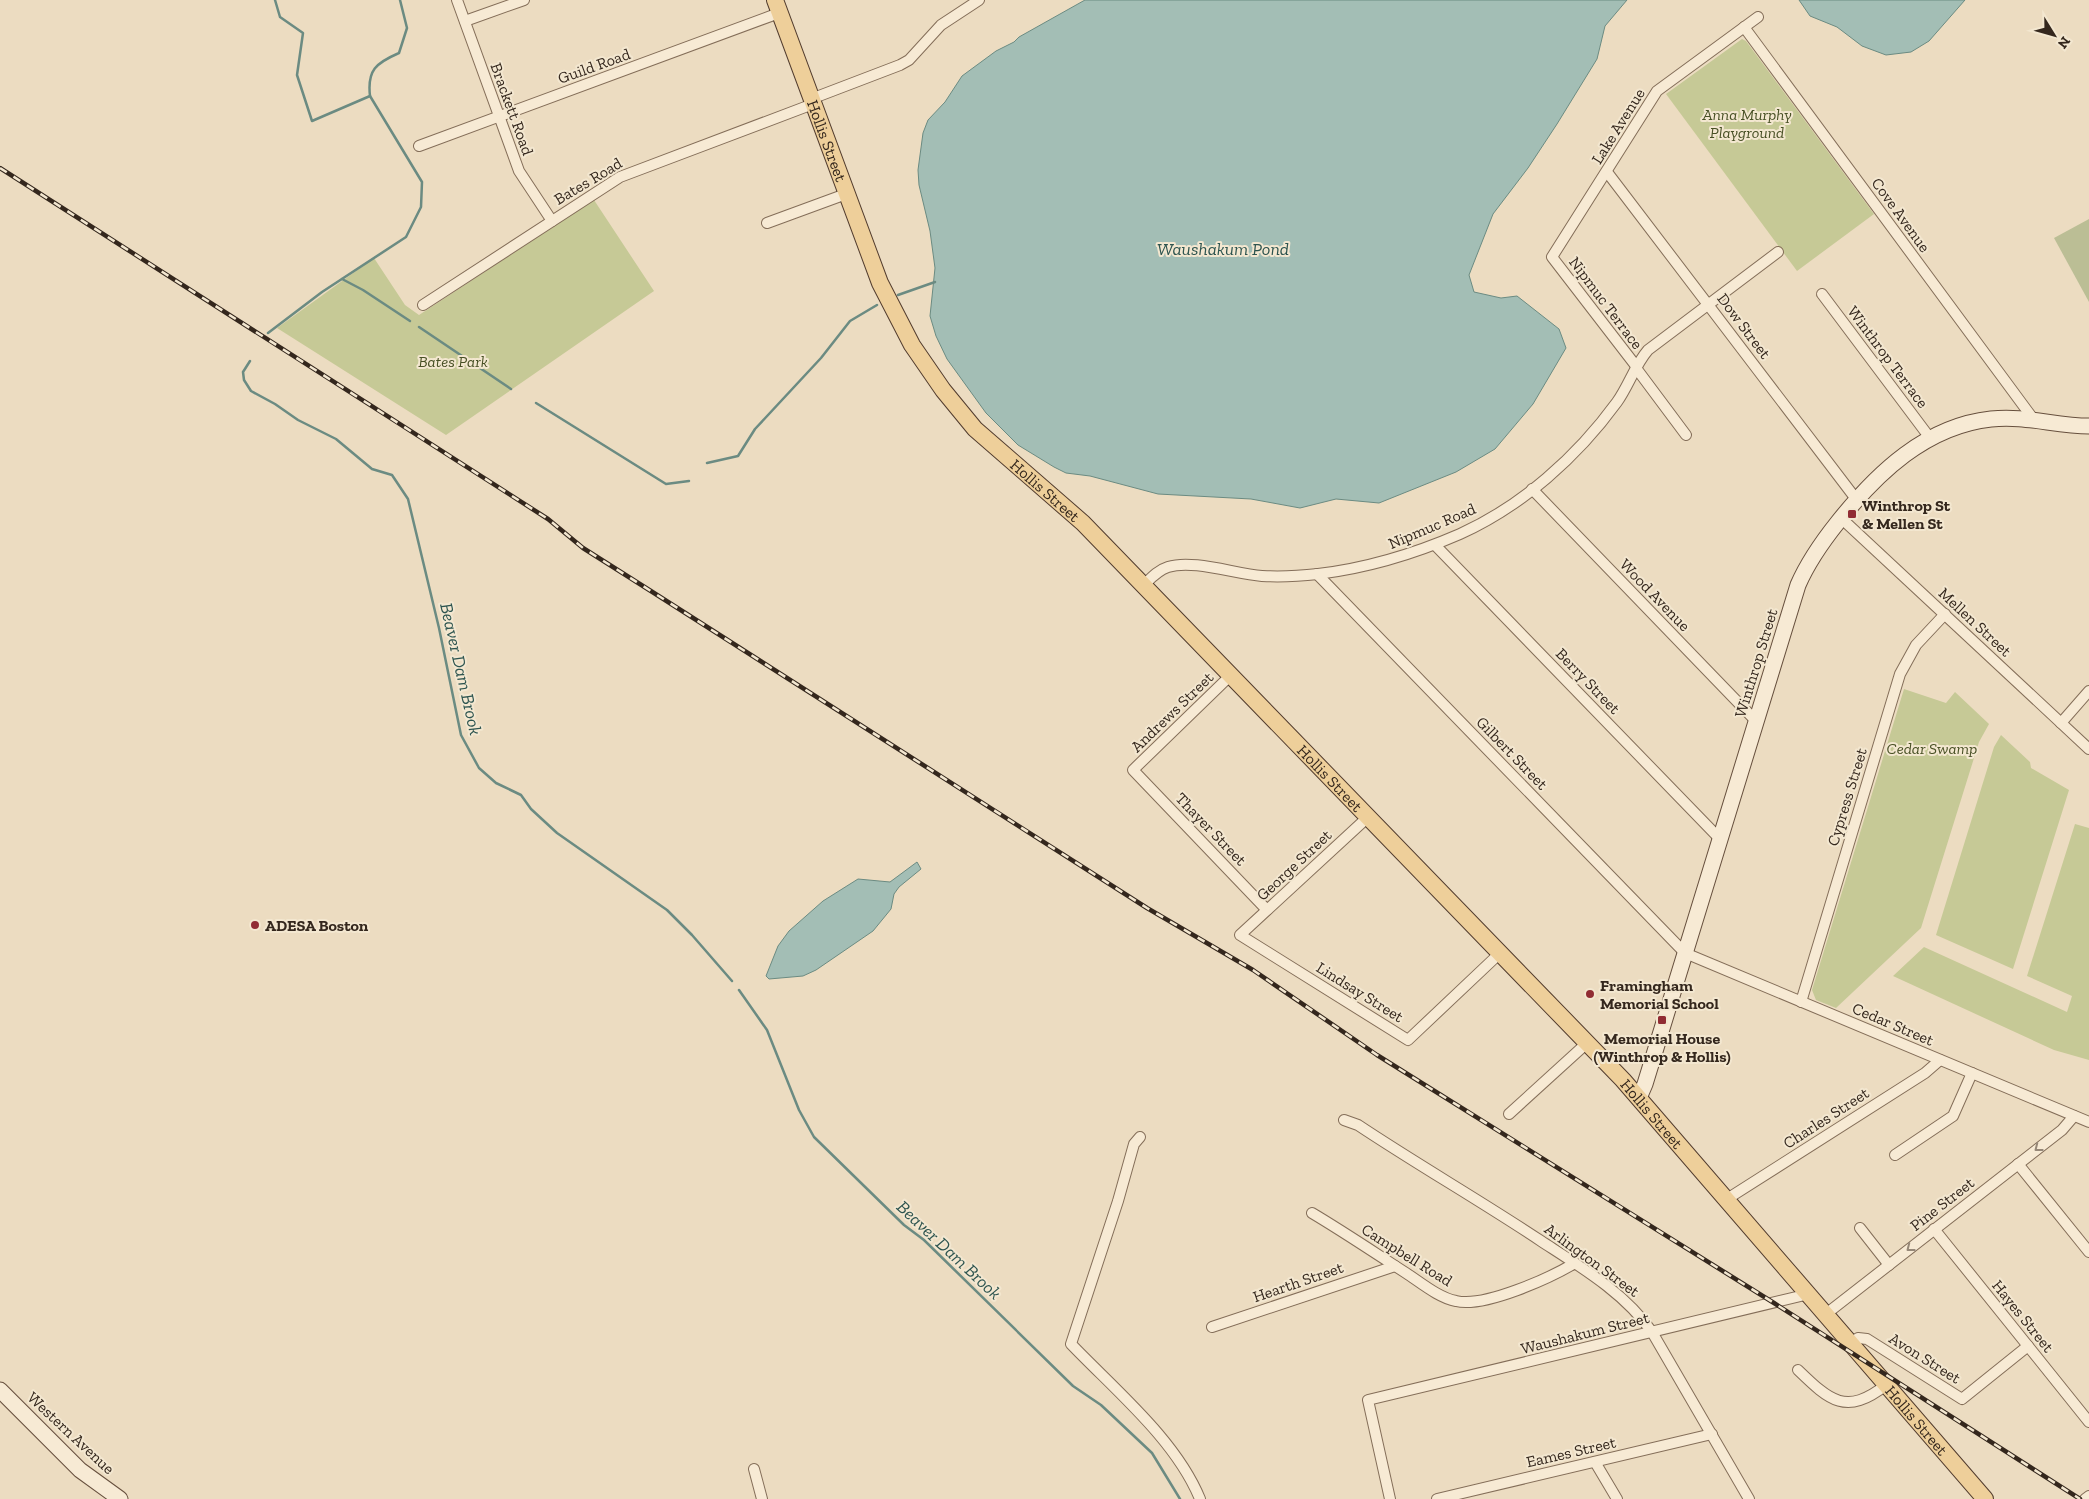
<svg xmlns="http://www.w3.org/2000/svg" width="2089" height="1499" viewBox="0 0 2089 1499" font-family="'Zilla Slab',serif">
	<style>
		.green { fill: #c6c996 }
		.cemetery { fill: #bbbe95 }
		.water { fill: #a3beb5; stroke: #6b8b82 }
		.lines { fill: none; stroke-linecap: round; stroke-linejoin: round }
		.stream { stroke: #6b8b82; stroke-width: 2.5 }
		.street-casing { stroke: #846e59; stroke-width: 12 }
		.secondary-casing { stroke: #664f3d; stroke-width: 17 }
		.primary-casing { stroke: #523c2e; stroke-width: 18 }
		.street { stroke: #f7ead4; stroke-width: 10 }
		.secondary { stroke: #f7ead4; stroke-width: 15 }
		.primary { stroke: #eecf9a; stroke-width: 16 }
		.rail-casing { stroke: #34271d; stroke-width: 4.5 }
		.rail { stroke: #f3e7d0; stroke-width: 2.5; stroke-dasharray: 8; stroke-linecap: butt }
		.oneway { stroke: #968878 }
		.poi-dot { fill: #912c33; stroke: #f3e7d0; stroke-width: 2 }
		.labels { text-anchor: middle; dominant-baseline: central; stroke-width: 4; stroke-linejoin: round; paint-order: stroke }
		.street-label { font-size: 16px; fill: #34271d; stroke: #f3e7d0 }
		.park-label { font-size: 16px; font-style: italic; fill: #485025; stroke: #f3e7d0 }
		.poi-label { font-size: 16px; font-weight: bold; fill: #34271d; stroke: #f3e7d0; text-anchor: start }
		.water-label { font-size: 18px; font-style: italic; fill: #2d544f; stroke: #f3e7d0 }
	</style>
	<rect width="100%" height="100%" fill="#ecdcc1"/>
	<!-- green -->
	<g class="green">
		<path d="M 1742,39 L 1746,41 L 1874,214 L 1797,271 L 1666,94 Z"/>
		<path d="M 594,200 L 654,291 L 446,435 L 277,328 L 374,258 L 405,305 L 419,315 Z"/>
		<path d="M 1904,689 L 1946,703 L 1955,692 L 1989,724 L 1979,742 L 1921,928 L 1836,1008 L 1816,1000 L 1812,990 Z"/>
		<path d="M 2001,735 L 2030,762 L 2031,768 L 2069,790 L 2013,969 L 1936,935 L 1994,747 Z"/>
		<path d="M 2075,824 L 2089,828 L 2089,1060 L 2054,1050 L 1893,976 L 1924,947 L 2067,1012 L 2072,996 L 2027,976 Z"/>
	</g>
	<!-- cemetery -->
	<path class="cemetery" d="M 2089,219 L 2089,302 L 2054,238 Z"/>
	<!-- water -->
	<g class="water">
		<path d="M 1085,0 L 1627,0 L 1605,26 L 1597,59 L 1557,124 L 1528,168 L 1493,214 L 1469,275 L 1474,292 L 1501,298 L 1517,296 L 1559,329 L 1566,348 L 1533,404 L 1495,449 L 1456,472 L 1379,503 L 1336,499 L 1300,508 L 1251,499 L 1158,494 L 1090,476 L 1066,473 L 1054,467 L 1018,445 L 986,413 L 947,359 L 936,336 L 930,316 L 935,268 L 930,231 L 919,185 L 918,170 L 923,133 L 928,120 L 945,102 L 962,76 L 996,51 L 1014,42 L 1019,37 Z"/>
		<path d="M 1799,0 L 1965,0 L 1929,41 L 1911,52 L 1886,55 L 1862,46 L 1837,27 L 1810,16 Z"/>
		<path d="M 917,862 L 921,869 L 899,887 L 894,894 L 891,909 L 873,931 L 816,970 L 803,976 L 769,979 L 766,976 L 778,946 L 789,931 L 823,901 L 858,879 L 890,882 Z"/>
	</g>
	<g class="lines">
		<!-- stream -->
		<g class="stream">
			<path d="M 370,96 C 367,70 376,63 399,53 L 407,28 L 400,0"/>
			<path d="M 342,279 L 363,290 L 410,321"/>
			<path d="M 898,295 L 935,282"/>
			<path d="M 419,327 L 511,389"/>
			<path d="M 268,333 L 322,292 L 406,237 L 421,207 L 422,182 L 370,96 L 312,121 L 297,75 L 303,33 L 280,17 L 275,0"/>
			<path d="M 250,361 L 243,372 L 244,380 L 251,391 L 275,404 L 298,420 L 336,439 L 372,469 L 392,475 L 408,499 L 439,628 L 461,735 L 479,768 L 496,783 L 521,795 L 531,809 L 557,833 L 667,910 L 692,935 L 732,981"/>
			<path d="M 536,403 L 666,484 L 689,481"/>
			<path d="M 707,463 L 738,456 L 755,429 L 821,358 L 850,321 L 877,305"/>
			<path d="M 739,990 L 767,1030 L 799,1110 L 814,1137 L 904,1225 L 924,1240 L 1073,1386 L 1101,1405 L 1152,1453 L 1180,1499"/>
		</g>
		<defs>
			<g id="street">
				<path d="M 457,0 L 519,171 L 552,221"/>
				<path d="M 465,21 L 524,0"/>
				<path d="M 1744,27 L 2034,420"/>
				<path d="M 811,99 L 900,65 L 909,60 L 941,25 L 979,0"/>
				<path d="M 419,146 L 779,13"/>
				<path d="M 1607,172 L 1856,499"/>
				<path d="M 767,223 L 846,194"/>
				<path d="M 1822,294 L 1930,438"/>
				<path d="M 423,305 L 620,177 L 813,104"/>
				<path d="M 1636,366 L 1552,257 L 1657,91 L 1758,17"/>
				<path d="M 1636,368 L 1686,435"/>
				<path d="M 1532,489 L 1756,721"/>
				<path d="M 1841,518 L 2089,749"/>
				<path d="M 1435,545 L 1720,839"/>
				<path d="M 1317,574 L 1685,953 L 2089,1122"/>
				<path d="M 1144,585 C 1151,578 1158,570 1168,567 C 1193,559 1235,574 1262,576 C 1280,577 1300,576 1318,574 C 1368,568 1414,554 1460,534 C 1522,506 1577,457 1617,402 C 1629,385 1635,365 1648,350 L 1778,252"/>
				<path d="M 1231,675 L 1133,770 L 1267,910"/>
				<path d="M 2061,723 L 2089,691"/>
				<path d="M 1368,817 L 1240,935 L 1408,1040 L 1500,953"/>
				<path d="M 1801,1002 L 1900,674 L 1916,645 L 1945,614"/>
				<path d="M 1509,1114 L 1587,1043"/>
				<path d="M 1344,1120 L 1358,1125 C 1418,1165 1481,1201 1541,1241 C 1581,1267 1625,1293 1652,1332 L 1749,1499"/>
				<path d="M 1140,1137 L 1134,1144 L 1118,1201 L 1071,1344 C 1115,1390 1176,1440 1200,1499"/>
				<path d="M 1895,1155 L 1953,1116 L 1972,1073"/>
				<path d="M 2018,1164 L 2089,1252"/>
				<path d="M 1727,1199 L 1925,1073 L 1940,1060"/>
				<path d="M 1312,1213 C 1344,1232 1375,1253 1406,1273 C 1420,1282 1439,1298 1456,1301 C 1484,1308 1550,1278 1575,1263"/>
				<path d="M 1860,1228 L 1889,1265"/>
				<path d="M 1934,1229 L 2089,1422"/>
				<path d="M 1826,1314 L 2062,1130 L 2074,1116"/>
				<path d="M 1212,1327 L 1395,1266"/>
				<path d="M 1850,1343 L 1858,1338 L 1867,1339 L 1962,1399 L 2028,1346"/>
				<path d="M 1798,1370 C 1830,1401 1846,1416 1886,1385"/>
				<path d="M 1595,1462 L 1617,1499"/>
				<path d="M 754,1469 L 762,1499"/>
				<path d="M 1390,1499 L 1368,1400 L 1809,1294"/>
				<path d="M 1437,1499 L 1712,1434"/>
				<path d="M 2085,1499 L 2089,1496"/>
			</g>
			<g id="secondary">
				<path d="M 1639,1098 L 1645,1084 L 1798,585 C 1808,562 1822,542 1838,522 C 1877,473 1926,426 1991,419 C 2024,415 2056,426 2089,426"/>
				<path d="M 0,1390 L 80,1470 L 120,1499"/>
			</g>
			<g id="primary">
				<path id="s1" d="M 775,0 L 880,283 L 912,345 L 943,390 L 975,429 L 1083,523 L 1623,1080 L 1985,1499"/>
			</g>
		</defs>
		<!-- street casing -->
		<use href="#street" class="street-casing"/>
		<!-- secondary casing -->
		<use href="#secondary" class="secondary-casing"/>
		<!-- primary casing -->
		<use href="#primary" class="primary-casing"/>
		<!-- street -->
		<use href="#street" class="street"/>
		<!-- secondary -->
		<use href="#secondary" class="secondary"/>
		<!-- primary -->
		<use href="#primary" class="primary"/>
		<defs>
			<path id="rail" d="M 0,168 L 548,519 L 583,548 L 654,593 L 1147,908 L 1253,970 L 1377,1055 L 1774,1303 L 2080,1499"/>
		</defs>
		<!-- rail casing -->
		<use href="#rail" class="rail-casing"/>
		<!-- rail -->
		<use href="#rail" class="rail"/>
	</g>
	<!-- one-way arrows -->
	<defs><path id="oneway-chevron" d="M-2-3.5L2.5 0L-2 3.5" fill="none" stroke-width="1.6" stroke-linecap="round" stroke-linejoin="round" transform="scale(1.25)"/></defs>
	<g class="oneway">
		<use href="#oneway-chevron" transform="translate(2038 1148) rotate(142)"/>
		<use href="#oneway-chevron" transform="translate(1910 1248) rotate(142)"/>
	</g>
	<!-- markers -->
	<g class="poi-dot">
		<rect x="1847" y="509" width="10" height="10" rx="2.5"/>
		<circle cx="255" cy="925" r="5"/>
		<circle cx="1590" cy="994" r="5"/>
		<rect x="1657" y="1015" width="10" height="10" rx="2.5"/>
	</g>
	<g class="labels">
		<!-- street labels -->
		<g class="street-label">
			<text transform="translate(594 66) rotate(-20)">Guild Road</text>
			<text transform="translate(512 109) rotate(70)">Brackett Road</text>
			<text transform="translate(1618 126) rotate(-58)">Lake Avenue</text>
			<text stroke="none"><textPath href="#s1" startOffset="150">Hollis Street</textPath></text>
			<text transform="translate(588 181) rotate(-31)">Bates Road</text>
			<text transform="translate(1901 215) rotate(54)">Cove Avenue</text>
			<text transform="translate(1606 303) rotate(53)">Nipmuc Terrace</text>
			<text transform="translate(1744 326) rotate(53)">Dow Street</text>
			<text transform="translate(1888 357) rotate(53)">Winthrop Terrace</text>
			<text stroke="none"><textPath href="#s1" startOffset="570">Hollis Street</textPath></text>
			<text transform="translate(1432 526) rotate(-23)">Nipmuc Road</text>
			<text transform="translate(1655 595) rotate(46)">Wood Avenue</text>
			<text transform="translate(1975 622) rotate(43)">Mellen Street</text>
			<text transform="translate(1756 663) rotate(-73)">Winthrop Street</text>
			<text transform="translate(1588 681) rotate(46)">Berry Street</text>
			<text transform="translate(1172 712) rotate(-44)">Andrews Street</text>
			<text transform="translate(1512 753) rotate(46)">Gilbert Street</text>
			<text stroke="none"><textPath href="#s1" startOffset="975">Hollis Street</textPath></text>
			<text transform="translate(1847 797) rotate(-73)">Cypress Street</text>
			<text transform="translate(1211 829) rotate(46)">Thayer Street</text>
			<text transform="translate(1294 865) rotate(-43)">George Street</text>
			<text transform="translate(1360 992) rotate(32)">Lindsay Street</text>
			<text transform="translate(1893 1024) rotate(23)">Cedar Street</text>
			<text stroke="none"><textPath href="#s1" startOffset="1440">Hollis Street</textPath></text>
			<text transform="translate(1826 1118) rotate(-33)">Charles Street</text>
			<text transform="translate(1942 1204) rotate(-38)">Pine Street</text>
			<text transform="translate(1407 1255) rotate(32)">Campbell Road</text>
			<text transform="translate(1592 1260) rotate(36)">Arlington Street</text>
			<text transform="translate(1298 1282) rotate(-19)">Hearth Street</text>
			<text transform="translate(2023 1316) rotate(51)">Hayes Street</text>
			<text transform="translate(1585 1333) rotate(-14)">Waushakum Street</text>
			<text transform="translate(1925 1358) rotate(32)">Avon Street</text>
			<text stroke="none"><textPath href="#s1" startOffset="1845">Hollis Street</textPath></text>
			<text transform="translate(71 1433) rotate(43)">Western Avenue</text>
			<text transform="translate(1571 1452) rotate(-13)">Eames Street</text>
		</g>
		<!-- park labels -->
		<g class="park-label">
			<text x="1747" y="114">Anna Murphy<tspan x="1747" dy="18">Playground</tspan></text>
			<text x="453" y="361">Bates Park</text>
			<text x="1932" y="748">Cedar Swamp</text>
		</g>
		<!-- poi labels -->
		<g class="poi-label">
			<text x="1862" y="505">Winthrop St<tspan x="1862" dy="18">&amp; Mellen St</tspan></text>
			<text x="265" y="925">ADESA Boston</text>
			<text x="1600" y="985">Framingham<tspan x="1600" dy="18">Memorial School</tspan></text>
			<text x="1662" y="1038" text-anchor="middle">Memorial House<tspan x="1662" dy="18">(Winthrop &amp; Hollis)</tspan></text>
		</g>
		<!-- water labels -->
		<g class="water-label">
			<text x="1223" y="249">Waushakum Pond</text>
			<text transform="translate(461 669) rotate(77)">Beaver Dam Brook</text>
			<text transform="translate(949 1250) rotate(43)">Beaver Dam Brook</text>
		</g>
	</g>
	<!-- north arrow -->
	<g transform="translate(2054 35) rotate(127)" stroke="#f3e7d0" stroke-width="4" paint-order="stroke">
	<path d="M0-4L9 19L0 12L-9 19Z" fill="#34271d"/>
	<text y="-8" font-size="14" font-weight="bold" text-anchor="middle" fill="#34271d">N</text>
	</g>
</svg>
